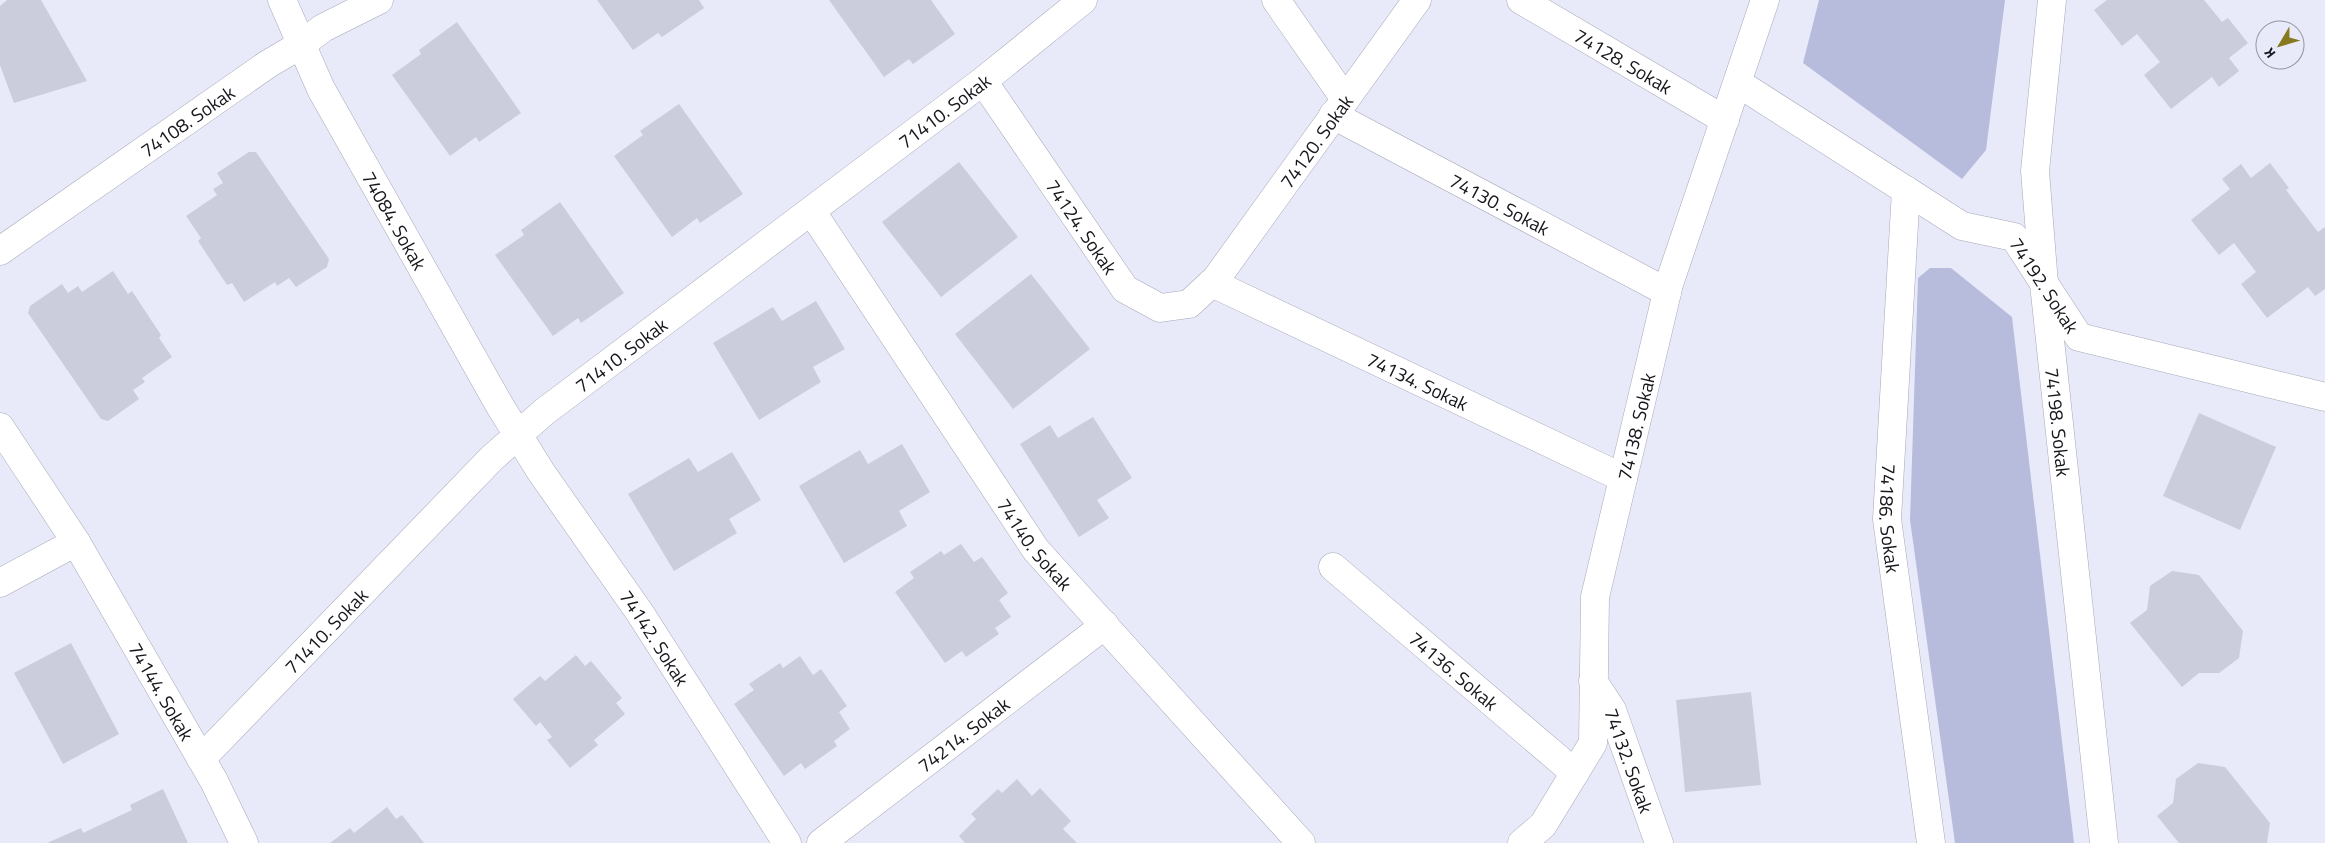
<svg xmlns="http://www.w3.org/2000/svg" width="2325" height="843" viewBox="0 0 2325 843" font-family="'Titillium Web',sans-serif">
	<style>
		.green { fill: #b8bcdc }
		.building { fill: #cbcddd }
		.lines { fill: none; stroke-linecap: round; stroke-linejoin: round }
		.minor-casing { stroke: #a6a8b7; stroke-width: 29 }
		.minor { stroke: #fff; stroke-width: 28 }
		.labels { text-anchor: middle; dominant-baseline: central; stroke-width: 5; stroke-linejoin: round; paint-order: stroke }
		.street-label { font-size: 19px; fill: #16161c; stroke: #e8eafa }
	</style>
	<rect width="100%" height="100%" fill="#e8eafa"/>
	<!-- green -->
	<g class="green">
		<path d="M 1819,0 L 2005,0 L 1986,150 L 1962,179 L 1803,63 Z"/>
		<path d="M 1930,268 L 1951,268 L 2012,317 L 2074,843 L 1955,843 L 1910,520 L 1918,278 Z"/>
	</g>
	<!-- building -->
	<g class="building">
		<path d="M 7,0 L 41,0 L 87,81 L 14,103 L 0,65 L 0,6 Z"/>
		<path d="M 597,0 L 699,0 L 704,8 L 662,37 L 658,33 L 633,50 Z"/>
		<path d="M 829,0 L 931,0 L 955,34 L 913,64 L 909,59 L 884,77 Z"/>
		<path d="M 2107,0 L 2204,0 L 2222,22 L 2228,18 L 2248,43 L 2229,58 L 2239,71 L 2219,87 L 2212,77 L 2171,109 L 2144,75 L 2160,62 L 2137,34 L 2122,46 L 2094,10 Z"/>
		<path d="M 457,22 L 521,113 L 479,142 L 476,137 L 450,156 L 392,75 L 421,54 L 419,50 Z"/>
		<path d="M 679,104 L 743,194 L 700,223 L 697,218 L 672,237 L 614,156 L 643,135 L 640,131 Z"/>
		<path d="M 249,152 L 256,152 L 329,259 L 327,267 L 296,287 L 289,278 L 277,286 L 275,282 L 244,302 L 232,283 L 227,285 L 198,241 L 201,238 L 186,216 L 217,195 L 213,189 L 223,183 L 217,173 Z"/>
		<path d="M 959,162 L 1018,237 L 941,297 L 882,222 Z"/>
		<path d="M 2270,163 L 2289,188 L 2286,190 L 2318,232 L 2325,227 L 2325,289 L 2315,296 L 2308,287 L 2267,318 L 2241,284 L 2256,272 L 2234,243 L 2219,255 L 2191,220 L 2230,189 L 2222,179 L 2241,164 L 2251,178 Z"/>
		<path d="M 560,202 L 624,293 L 581,323 L 578,318 L 553,336 L 495,255 L 524,235 L 521,230 Z"/>
		<path d="M 113,271 L 128,294 L 132,291 L 161,335 L 159,338 L 172,357 L 142,378 L 145,382 L 133,390 L 139,399 L 108,421 L 101,419 L 28,313 L 30,306 L 62,284 L 68,293 L 78,286 L 82,292 Z"/>
		<path d="M 1031,274 L 1090,349 L 1013,409 L 955,334 Z"/>
		<path d="M 816,301 L 845,349 L 813,367 L 821,382 L 759,420 L 713,343 L 773,307 L 782,321 Z"/>
		<path d="M 2199,413 L 2276,447 L 2240,530 L 2163,496 Z"/>
		<path d="M 1093,417 L 1132,478 L 1097,500 L 1109,518 L 1079,537 L 1020,444 L 1050,425 L 1058,438 Z"/>
		<path d="M 902,444 L 930,492 L 899,511 L 907,526 L 844,563 L 799,486 L 860,450 L 868,464 Z"/>
		<path d="M 732,452 L 761,500 L 729,519 L 737,533 L 674,571 L 628,494 L 689,458 L 698,472 Z"/>
		<path d="M 961,544 L 974,562 L 982,557 L 1008,593 L 999,600 L 1011,617 L 995,628 L 999,634 L 966,657 L 962,651 L 945,663 L 895,592 L 914,578 L 910,572 L 941,551 L 944,555 Z"/>
		<path d="M 2172,571 L 2199,575 L 2243,631 L 2239,658 L 2219,673 L 2199,673 L 2182,687 L 2130,623 L 2147,610 L 2150,586 Z"/>
		<path d="M 71,643 L 119,734 L 63,764 L 14,673 Z"/>
		<path d="M 576,655 L 585,666 L 591,661 L 622,698 L 616,703 L 625,714 L 594,740 L 598,745 L 570,768 L 547,740 L 552,737 L 540,722 L 536,726 L 513,699 L 540,676 L 545,681 Z"/>
		<path d="M 800,656 L 813,675 L 821,669 L 847,706 L 839,712 L 850,729 L 834,741 L 837,746 L 805,769 L 801,763 L 784,776 L 734,704 L 754,690 L 749,684 L 780,663 L 783,668 Z"/>
		<path d="M 1751,692 L 1761,785 L 1685,792 L 1676,700 Z"/>
		<path d="M 2198,763 L 2225,767 L 2270,823 L 2267,843 L 2179,843 L 2157,816 L 2173,803 L 2176,779 Z"/>
		<path d="M 1017,779 L 1032,796 L 1040,788 L 1071,821 L 1063,829 L 1077,843 L 965,843 L 959,836 L 976,819 L 971,814 L 998,789 L 1002,793 Z"/>
		<path d="M 163,789 L 188,843 L 47,843 L 81,828 L 83,833 L 132,810 L 130,805 Z"/>
		<path d="M 387,807 L 396,819 L 402,815 L 424,843 L 330,843 L 350,828 L 354,833 Z"/>
	</g>
	<g class="lines">
		<defs>
			<g id="minor">
				<path id="s1" d="M 282,0 L 321,89 L 500,406 L 541,472 L 640,613 L 787,843"/>
				<path d="M 1276,0 L 1345,99"/>
				<path id="s2" d="M 1521,0 L 1725,120"/>
				<path id="s3" d="M 2052,0 L 2035,171 L 2044,284 L 2104,843"/>
				<path id="s4" d="M 983,81 L 1125,289 L 1160,308 L 1189,304 L 1216,279 L 1417,0"/>
				<path id="s5" d="M 1738,83 L 1962,226 L 2014,237 L 2079,337 L 2325,397"/>
				<path id="s6" d="M 1333,115 L 1667,292"/>
				<path id="s7" d="M 1906,190 L 1887,519 L 1931,843"/>
				<path id="s8" d="M 812,212 L 1036,550 L 1301,843"/>
				<path id="s9" d="M 0,251 L 268,64 L 302,44 L 323,28 L 379,0"/>
				<path id="s10" d="M 1212,283 L 1623,478"/>
				<path id="s11" d="M 0,427 L 76,542 L 214,781 L 244,843"/>
				<path id="s12" d="M 1333,567 L 1575,773"/>
				<path d="M 0,583 L 76,542"/>
				<path id="s13" d="M 1593,681 L 1612,710 L 1659,843"/>
				<path id="s14" d="M 201,759 L 492,458 L 544,412 L 983,81 L 1083,0"/>
				<path id="s15" d="M 821,843 L 1105,625"/>
				<path id="s16" d="M 1522,843 L 1543,825 L 1593,743 L 1595,597 L 1669,284 L 1765,0"/>
			</g>
		</defs>
		<!-- minor casing -->
		<use href="#minor" class="minor-casing"/>
		<!-- minor -->
		<use href="#minor" class="minor"/>
	</g>
	<g class="labels">
		<!-- street labels -->
		<g class="street-label">
			<text stroke="none"><textPath href="#s2" startOffset="119">74128. Sokak</textPath></text>
			<text stroke="none"><textPath href="#s14" startOffset="989">71410. Sokak</textPath></text>
			<text stroke="none"><textPath href="#s9" startOffset="228">74108. Sokak</textPath></text>
			<text stroke="none"><textPath href="#s4" startOffset="528">74120. Sokak</textPath></text>
			<text stroke="none"><textPath href="#s6" startOffset="189">74130. Sokak</textPath></text>
			<text stroke="none"><textPath href="#s1" startOffset="248">74084. Sokak</textPath></text>
			<text stroke="none"><textPath href="#s4" startOffset="176">74124. Sokak</textPath></text>
			<text stroke="none"><textPath href="#s5" startOffset="376">74192. Sokak</textPath></text>
			<text stroke="none"><textPath href="#s14" startOffset="584">71410. Sokak</textPath></text>
			<text stroke="none"><textPath href="#s10" startOffset="228">74134. Sokak</textPath></text>
			<text stroke="none"><textPath href="#s3" startOffset="424">74198. Sokak</textPath></text>
			<text stroke="none"><textPath href="#s16" startOffset="445">74138. Sokak</textPath></text>
			<text stroke="none"><textPath href="#s7" startOffset="329">74186. Sokak</textPath></text>
			<text stroke="none"><textPath href="#s8" startOffset="400">74140. Sokak</textPath></text>
			<text stroke="none"><textPath href="#s14" startOffset="179">71410. Sokak</textPath></text>
			<text stroke="none"><textPath href="#s1" startOffset="740">74142. Sokak</textPath></text>
			<text stroke="none"><textPath href="#s12" startOffset="159">74136. Sokak</textPath></text>
			<text stroke="none"><textPath href="#s11" startOffset="310">74144. Sokak</textPath></text>
			<text stroke="none"><textPath href="#s15" startOffset="179">74214. Sokak</textPath></text>
			<text stroke="none"><textPath href="#s13" startOffset="88">74132. Sokak</textPath></text>
		</g>
	</g>
	<!-- north arrow -->
	<g transform="translate(2280 45) rotate(232)"><circle r="24" fill="#e8eafa" stroke="#9495a1"/>
	<path d="M0-4L9 19L0 12L-9 19Z" fill="#88791e"/>
	<text y="-8" font-size="14" font-weight="bold" text-anchor="middle" fill="#16161c">K</text>
	</g>
</svg>
